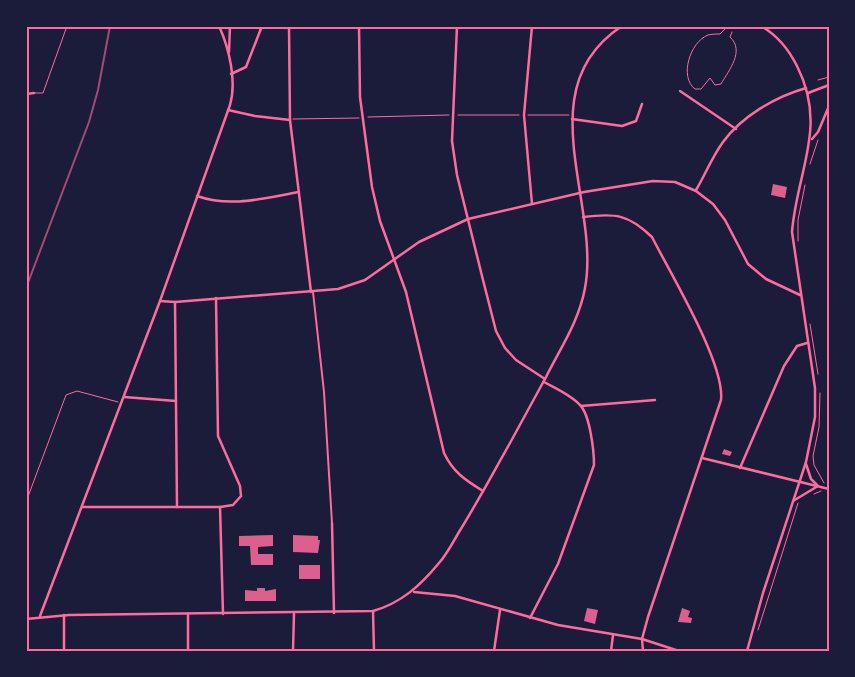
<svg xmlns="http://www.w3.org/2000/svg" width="855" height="677" viewBox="0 0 855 677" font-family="'Golos Text',sans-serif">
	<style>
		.building { fill: #dd5f8e }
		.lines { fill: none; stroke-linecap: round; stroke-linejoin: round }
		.path { stroke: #ff6b9d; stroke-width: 1 }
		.service { stroke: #ff6b9d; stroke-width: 1 }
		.pedestrian { stroke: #ff6b9d; stroke-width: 2 }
		.minor { stroke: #ff6b9d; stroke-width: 2.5 }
		.rail { stroke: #a44b75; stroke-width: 2 }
		.neatline { fill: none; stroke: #ff6b9d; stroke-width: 2 }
	</style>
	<rect width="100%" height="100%" fill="#1b1b3a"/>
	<!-- building -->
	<g class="building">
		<path d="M 773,184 L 787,187 L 785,198 L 771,195 Z"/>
		<path d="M 724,449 L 732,452 L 730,456 L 722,454 Z"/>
		<path d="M 273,535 L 273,546 L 258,547 L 258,554 L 273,554 L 273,565 L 251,565 L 250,546 L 239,546 L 239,536 Z"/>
		<path d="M 293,535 L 318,536 L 318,540 L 320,540 L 318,553 L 293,552 Z"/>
		<rect x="299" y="565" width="21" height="14"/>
		<path d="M 257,588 L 265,588 L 265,591 L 276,589 L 276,601 L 245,601 L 245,590 L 257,591 Z"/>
		<path d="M 587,608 L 598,610 L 595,624 L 584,621 Z"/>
		<path d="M 682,608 L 690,611 L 688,617 L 692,618 L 691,623 L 678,622 Z"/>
	</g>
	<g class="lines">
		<!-- path -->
		<g class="path">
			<path d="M 725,29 L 720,34 C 716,34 712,34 708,35 C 690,42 679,77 695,89 L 701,89 L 710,78 L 715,85 L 721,84 C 729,70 745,51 730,37 L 732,32"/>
			<path d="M 818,80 L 829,77"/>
			<path d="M 458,115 L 519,115"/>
			<path d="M 528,115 L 569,115"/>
			<path d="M 368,117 L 449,115"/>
			<path d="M 293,119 L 359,118"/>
			<path d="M 810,164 L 818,140"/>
			<path d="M 798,241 L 798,220 L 805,185"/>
			<path d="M 810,324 L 818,374"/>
			<path d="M 820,393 L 819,427 L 813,456 L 814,465 L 824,483"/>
			<path d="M 814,494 L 821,491"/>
			<path d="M 26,502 L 66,395 L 77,391 L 118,402"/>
			<path d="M 758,630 L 798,503"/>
		</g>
		<!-- service -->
		<path class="service" d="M 35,93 L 43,93 L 67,26"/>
		<!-- pedestrian -->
		<path class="pedestrian" d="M 313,292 L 324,392 L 332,523"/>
		<!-- minor -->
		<g class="minor">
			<path d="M 289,26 L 290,120 L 311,292"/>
			<path d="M 359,26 L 360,97 L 372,187 L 380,221 L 406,292 L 444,453 C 453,472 465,480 483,491"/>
			<path d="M 457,26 L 452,141 L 457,175 L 483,280 L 496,331 L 505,348 L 516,360 L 545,379"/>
			<path d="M 229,52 L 230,26"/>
			<path d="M 231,74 L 246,67 L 262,26"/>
			<path d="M 680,91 L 736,129"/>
			<path d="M 808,93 L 829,85"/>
			<path d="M 26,94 L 34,93"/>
			<path d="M 228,110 L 255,116 L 290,120"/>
			<path d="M 572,119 L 622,126 L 636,121 L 642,104"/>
			<path d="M 812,139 L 818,132 L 829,106"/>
			<path d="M 696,190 C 705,175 712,157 723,142 C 742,116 775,97 806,88"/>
			<path d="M 197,196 C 231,208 264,198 299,192"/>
			<path d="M 532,204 L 524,115 L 532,26"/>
			<path d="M 583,217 C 615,213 628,214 652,237 C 670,273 725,363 721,400 L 648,617 L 642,639 L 643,651"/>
			<path d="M 216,298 L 218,436 L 240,486 L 241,496 L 233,505 L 220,507 L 223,614"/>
			<path d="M 160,301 L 175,302 L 338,289 L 365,280 L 419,242 L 468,219 L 584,192 L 653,181 L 675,182 L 696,191 L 713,204 L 725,220 L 748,264 L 766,279 L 800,295"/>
			<path d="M 175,302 L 177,507"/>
			<path d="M 124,397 L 176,401"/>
			<path d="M 581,406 L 655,400"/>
			<path d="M 702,458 L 829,489"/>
			<path d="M 806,464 L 811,479 L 817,485"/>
			<path d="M 740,468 L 784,366 L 797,346 L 807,343"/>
			<path d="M 793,501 L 818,486"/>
			<path d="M 82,507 L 220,507"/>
			<path d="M 332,523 L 334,613"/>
			<path d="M 414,592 L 455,596 L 558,625 L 642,639 L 679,651"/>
			<path d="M 373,611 L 374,651"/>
			<path d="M 188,614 L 188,651"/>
			<path d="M 64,615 L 64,651"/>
			<path d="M 40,616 L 160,301 L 230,105 C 237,81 229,48 219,26"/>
			<path d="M 530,618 L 558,564 L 594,465 C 594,451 590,415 580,405 C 571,395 555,388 544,382"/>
			<path d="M 26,619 L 69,615 L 373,611 C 401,603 420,586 439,563 C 447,554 453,542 459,532 C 477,503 493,473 510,443 C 522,421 534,399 546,377 C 561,347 579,321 585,288 C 601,203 527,88 622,26"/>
			<path d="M 293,651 L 294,614"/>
			<path d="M 494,651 L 500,610"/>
			<path d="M 611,651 L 613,635"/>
			<path d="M 747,651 L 763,593 L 806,462 L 815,417 L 815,388 L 792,232 C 797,170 828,127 797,66 C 789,50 777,35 761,26"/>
		</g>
		<!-- rail -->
		<path class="rail" d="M 26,288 L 89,122 L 98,90 L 110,26"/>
	</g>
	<!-- border -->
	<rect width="855" height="677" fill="none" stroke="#1b1b3a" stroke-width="55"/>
	<rect x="28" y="28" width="800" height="622" class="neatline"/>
</svg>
